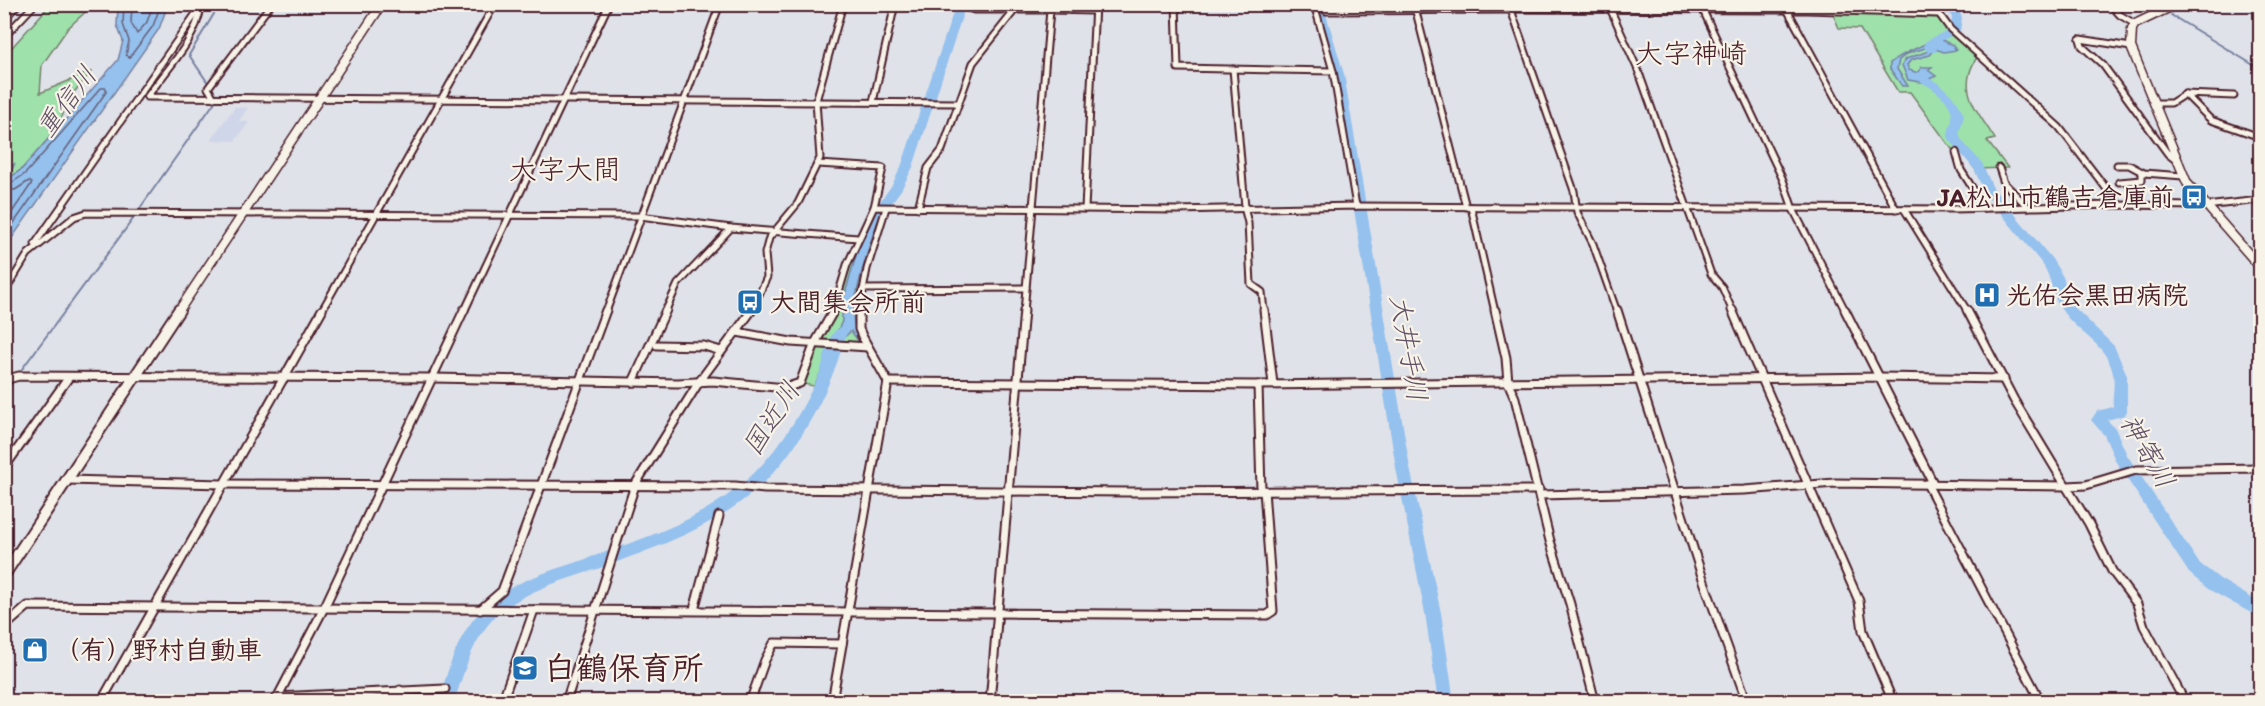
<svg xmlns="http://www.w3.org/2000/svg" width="2265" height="706" viewBox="0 0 2265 706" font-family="Itim,'Klee One',sans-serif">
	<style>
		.built { fill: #d0d6e9 }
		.green { fill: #9ee1ab; stroke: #74806b; stroke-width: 1.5 }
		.water { fill: #94c1ee; stroke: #7680a0; stroke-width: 1.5 }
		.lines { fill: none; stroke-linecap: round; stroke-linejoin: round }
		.shore { stroke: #686079; stroke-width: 1.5 }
		.stream { stroke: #7680a0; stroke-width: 2 }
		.river { fill: #94c1ee; fill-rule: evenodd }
		.street-far1-casing { stroke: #4a1f2b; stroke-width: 9 }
		.street-casing { stroke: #4a1f2b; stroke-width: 11 }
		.secondary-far1-casing { stroke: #4a1f2b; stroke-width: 11 }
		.secondary-casing { stroke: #4a1f2b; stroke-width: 14 }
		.street-far1 { stroke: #f7f3e8; stroke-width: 5 }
		.street { stroke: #f7f3e8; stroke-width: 7 }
		.secondary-far1 { stroke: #f7f3e8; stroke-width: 8 }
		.secondary { stroke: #f7f3e8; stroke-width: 10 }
		.labels { text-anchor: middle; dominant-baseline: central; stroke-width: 4.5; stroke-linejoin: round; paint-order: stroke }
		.poi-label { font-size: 26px; font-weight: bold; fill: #4a1f2b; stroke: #f7f3e8; text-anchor: start }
		.water-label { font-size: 27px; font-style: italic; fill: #605066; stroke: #f7f3e8 }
		.quarter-label { font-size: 28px; fill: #4a1f2b; stroke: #f7f3e8 }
		.near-poi-label { font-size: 32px; font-weight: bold; fill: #4a1f2b; stroke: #f7f3e8; text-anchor: start }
	</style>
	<rect width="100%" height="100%" fill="#e0e2e9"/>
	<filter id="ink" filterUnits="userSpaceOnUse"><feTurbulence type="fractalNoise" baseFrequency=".0167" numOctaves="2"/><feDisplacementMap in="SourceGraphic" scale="12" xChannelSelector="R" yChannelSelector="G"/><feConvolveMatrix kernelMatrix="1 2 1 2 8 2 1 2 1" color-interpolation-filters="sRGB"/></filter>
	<g filter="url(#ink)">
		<!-- built -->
		<path class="built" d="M 235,107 L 248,108 L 239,121 L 249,122 L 235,141 L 210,140 Z"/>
		<!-- green -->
		<g class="green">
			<path d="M 50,5 L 93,5 L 68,28 L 42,65 L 40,93 L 92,71 L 70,97 L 57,129 L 22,169 L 7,180 L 13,165 L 5,173 L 5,55 Z"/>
			<path d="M 1832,12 L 1935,15 L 1978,56 C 1955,89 1977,110 1995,139 L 1987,141 L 2008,168 L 1975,169 L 1962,152 L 1954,152 L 1910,92 L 1898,92 L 1860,29 L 1839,28 Z"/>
			<path d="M 884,209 L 857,320 L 865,345 L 830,343 L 823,368 L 814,386 L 803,384 L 817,346 L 837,310 L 851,262 L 875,212 Z"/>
		</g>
		<!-- water -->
		<g class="water">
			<path d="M 118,5 L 166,5 L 167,7 L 159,29 L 5,248 L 5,173 L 15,163 L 8,179 L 22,169 L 118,60 L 123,41 L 117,25 Z"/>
			<path d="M 1937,38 L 1953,45 L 1956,50 L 1944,52 L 1935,49 L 1930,55 L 1911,60 L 1907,65 L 1909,70 L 1918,73 L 1922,67 L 1932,67 L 1928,70 L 1936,76 L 1929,79 L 1935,84 L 1908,80 L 1902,65 L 1906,59 L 1929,51 L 1931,49 L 1928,47 L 1907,54 L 1899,60 L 1897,69 L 1908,86 L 1902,86 L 1890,69 L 1890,63 C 1904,52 1921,47 1937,38 Z"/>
			<path d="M 878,209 L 882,211 C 873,232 850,303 854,324 C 856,331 861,338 865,345 L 862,346 L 851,331 L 837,344 L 832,343 L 842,321 L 842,304 L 861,238 Z"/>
		</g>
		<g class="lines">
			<!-- shore -->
			<g class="shore">
				<path d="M 124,4 L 123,24 L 129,41 L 126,55 L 129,58 L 153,26 L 161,4"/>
				<path d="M 132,4 L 131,23 L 137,34 L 147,22 L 153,4"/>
				<path d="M 4,179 L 13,182 L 25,174 L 101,88 L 106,88 L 106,92 L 4,237"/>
				<path d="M 4,189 L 15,190 L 29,181 L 32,183 L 4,224"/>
			</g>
			<!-- stream -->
			<g class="stream">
				<path d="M 2171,15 L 2260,69"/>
				<path d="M 208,83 L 189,55 L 220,4"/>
				<path d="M 138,211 L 214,103"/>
				<path d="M 22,369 L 136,215"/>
				<path d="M 4,392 L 11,384"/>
			</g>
			<!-- river -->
			<g class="river">
				<path d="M 956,4 L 966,4 L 913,167 L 901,190 L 878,221 L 870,221 L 868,218 L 892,185 L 901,167 Z"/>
				<path d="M 1313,4 L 1323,4 L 1344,74 L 1410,468 L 1441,613 L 1454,702 L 1438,702 L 1425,613 L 1396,468 L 1332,74 Z"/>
				<path d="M 1946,4 L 1956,4 L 1962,18 L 1960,31 L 1934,45 L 1937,50 L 1936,52 L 1928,52 L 1923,46 L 1926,41 L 1950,29 L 1952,18 Z"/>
				<path d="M 1917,72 L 1940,84 L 1957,101 L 1964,115 L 1959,134 L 1962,141 L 1982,163 L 1993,188 L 2052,259 L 2063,277 L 2072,305 L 2114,346 L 2127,375 L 2127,411 L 2125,415 L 2107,420 L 2115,428 L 2127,455 L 2199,563 L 2220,579 L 2260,603 L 2260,618 L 2208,589 L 2189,573 L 2116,462 L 2104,435 L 2091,420 L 2097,411 L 2113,407 C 2112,396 2115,385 2113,374 C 2108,344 2076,333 2061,309 C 2052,295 2052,279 2043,265 L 1985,194 L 1974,169 L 1949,139 C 1946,130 1953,124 1952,115 C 1951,98 1927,84 1913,78 L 1911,76 Z"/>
				<path d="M 840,328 L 847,333 C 842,344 840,356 835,368 C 817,415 787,467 746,498 C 704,531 652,549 603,567 C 563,581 514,592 487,626 C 470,648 463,676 454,702 L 438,702 C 448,672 456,639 477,615 C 505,580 557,570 597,555 C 645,538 696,521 736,489 C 774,459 801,415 820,372 C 825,360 827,332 840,328 Z"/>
			</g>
			<defs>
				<g id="street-far1">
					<path d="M 956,4 L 974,10 L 1050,10 L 1024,312"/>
					<path d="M 1176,4 L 1178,68 L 1333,71"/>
					<path d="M 1314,4 L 1333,71 L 1356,206"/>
					<path d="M 1414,4 L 1466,207"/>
					<path d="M 1509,4 L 1574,191 L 1577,212 L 1593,244 L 1617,312"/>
					<path d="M 1608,4 L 1638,70 L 1711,274 L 1722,287 L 1733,312"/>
					<path d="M 1700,4 L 1783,180 L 1793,209 L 1846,312"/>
					<path d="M 1932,4 L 1950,29 L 2059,127 L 2119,205"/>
					<path d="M 2110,4 L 2120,15 L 2135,24"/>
					<path d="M 201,6 C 197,40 166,70 147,97 L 958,103"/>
					<path d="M 1511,9 L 1807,10 L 1938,14"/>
					<path d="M 1050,10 L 1094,11"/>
					<path d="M 1326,11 L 1510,10"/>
					<path d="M 1788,11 L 1896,209"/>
					<path d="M 4,37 L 35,4"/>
					<path d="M 2080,39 L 2082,46 L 2103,65 L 2168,154 L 2178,162"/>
					<path d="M 2080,39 L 2131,47"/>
					<path d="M 1233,69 L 1245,207"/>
					<path d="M 2185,94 L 2211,120 L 2260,137"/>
					<path d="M 214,98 L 208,88 L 271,4"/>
					<path d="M 873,102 L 895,4"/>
					<path d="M 2154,103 L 2171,103 L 2185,94 L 2234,96"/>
					<path d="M 1956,152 L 1961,170 L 1985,208"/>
					<path d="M 818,164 L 883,168 L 874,207"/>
					<path d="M 2117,165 L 2129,165 L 2144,173 L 2183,176"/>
					<path d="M 1999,168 L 2004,183 L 2028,207"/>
					<path d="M 2119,182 L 2142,180 L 2142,172"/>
					<path d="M 1244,207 L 1248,223 L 1251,284 L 1262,292 L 1264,312"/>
					<path d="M 1471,207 L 1495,312"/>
					<path d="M 918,208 L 928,168 L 942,150 L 973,63 L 1015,10 L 1015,4"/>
					<path d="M 1085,209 L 1095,4"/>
					<path d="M 1904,209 L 1968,312"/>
					<path d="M 35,244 L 199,9"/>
					<path d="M 863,289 L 1026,288"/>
					<path d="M 4,293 L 28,254 L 74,217 L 86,213 L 640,216 L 731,228 L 858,238"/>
					<path d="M 321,312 L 495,4"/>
					<path d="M 464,312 L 609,4"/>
					<path d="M 606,312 L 720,4"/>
					<path d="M 665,312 L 678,284 L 731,228"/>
					<path d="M 751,312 L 767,277 L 765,253 L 769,238 L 798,203 L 820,158 L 816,101 L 843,4"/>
					<path d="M 833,312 L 847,265 L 874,207 L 1176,210 L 1356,206 L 1954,209 L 2113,205 L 2205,206 L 2260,200"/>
					<path d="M 859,312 L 867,269 L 886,208"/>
				</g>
				<g id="street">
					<path d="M 1264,310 L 1273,384"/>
					<path d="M 1495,310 L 1506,358 L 1508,382 L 1515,398 L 1550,541 L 1570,604 L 1595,702"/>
					<path d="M 1617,310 L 1701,573 L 1747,702"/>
					<path d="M 1732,310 L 1859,601 L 1863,631 L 1893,702"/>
					<path d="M 1845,310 L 1933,483"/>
					<path d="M 1967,310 L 2014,400 L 2089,524 L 2112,571 L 2137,604 L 2144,626 L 2185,702"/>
					<path d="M 737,332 L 791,342 L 868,347"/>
					<path d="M 657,345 L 704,346 L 721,351"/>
					<path d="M 4,380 L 19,376 L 434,378 L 678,383 L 713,381 L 785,388 L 800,383 L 815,343 L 834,310"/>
					<path d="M 633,382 L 666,310"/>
					<path d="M 888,382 L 1258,385 L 1880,377 L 2004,379"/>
					<path d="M 1258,385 L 1261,490"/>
					<path d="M 4,468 L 69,377"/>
					<path d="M 67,480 L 223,484 L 735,486 L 765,489 L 1130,492 L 1539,490"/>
					<path d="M 1927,484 L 2041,702"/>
					<path d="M 1540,495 L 1744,490 L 1835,483 L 2068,486 L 2086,485 L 2136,470 L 2260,468"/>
					<path d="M 480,610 L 502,591 L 606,310"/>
					<path d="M 694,610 L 719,516"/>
					<path d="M 4,627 L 28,606 L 1267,615 L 1273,611 L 1264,490"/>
					<path d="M 277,697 L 445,689"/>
					<path d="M 101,702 L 322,310"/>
					<path d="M 275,702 L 324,608 L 464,310"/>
					<path d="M 395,702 L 400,690"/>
					<path d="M 502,702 L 534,610"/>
					<path d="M 566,702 L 635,485 L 699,382 L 752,310"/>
					<path d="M 750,702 L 765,660 L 774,643 L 842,644"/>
					<path d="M 832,702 L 888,382 L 862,336 L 859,329 L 859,310"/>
					<path d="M 990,702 L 1024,310"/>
				</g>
				<g id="secondary-far1">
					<path d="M 2177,4 L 2135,24 L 2132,29 L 2131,47 L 2187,183 L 2260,267"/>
					<path d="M 4,17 L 17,4"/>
					<path d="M 178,312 L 382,4"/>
				</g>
				<path id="secondary" d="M 4,575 L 179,310"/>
			</defs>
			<!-- street-far1 casing -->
			<use href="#street-far1" class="street-far1-casing"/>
			<!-- street casing -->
			<use href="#street" class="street-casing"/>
			<!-- secondary-far1 casing -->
			<use href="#secondary-far1" class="secondary-far1-casing"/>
			<!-- secondary casing -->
			<use href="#secondary" class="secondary-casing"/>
			<!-- street-far1 -->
			<use href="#street-far1" class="street-far1"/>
			<!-- street -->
			<use href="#street" class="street"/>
			<!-- secondary-far1 -->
			<use href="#secondary-far1" class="secondary-far1"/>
			<!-- secondary -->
			<use href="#secondary" class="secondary"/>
		</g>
	</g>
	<!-- icons -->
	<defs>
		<symbol id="bus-square" viewBox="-11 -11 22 22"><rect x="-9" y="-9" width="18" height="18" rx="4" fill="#1f6fb2" stroke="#f7f3e8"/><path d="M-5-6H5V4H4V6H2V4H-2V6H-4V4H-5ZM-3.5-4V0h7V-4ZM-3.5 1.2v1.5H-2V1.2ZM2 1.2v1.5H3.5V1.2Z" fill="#fff"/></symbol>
		<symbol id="hospital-square" viewBox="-11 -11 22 22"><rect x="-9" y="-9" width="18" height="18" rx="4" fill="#1f6fb2" stroke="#f7f3e8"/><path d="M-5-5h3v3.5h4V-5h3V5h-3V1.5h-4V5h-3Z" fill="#fff"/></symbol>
		<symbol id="shop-square" viewBox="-11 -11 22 22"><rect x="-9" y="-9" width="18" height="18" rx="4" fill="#1f6fb2" stroke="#f7f3e8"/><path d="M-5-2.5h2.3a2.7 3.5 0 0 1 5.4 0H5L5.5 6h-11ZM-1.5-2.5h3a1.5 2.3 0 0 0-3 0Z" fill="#fff"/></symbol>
		<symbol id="school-square" viewBox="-11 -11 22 22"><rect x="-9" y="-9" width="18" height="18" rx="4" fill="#1f6fb2" stroke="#f7f3e8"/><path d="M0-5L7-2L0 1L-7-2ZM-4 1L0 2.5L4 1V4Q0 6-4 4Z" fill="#fff"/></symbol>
	</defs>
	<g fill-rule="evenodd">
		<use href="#bus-square" x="2179" y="182" width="30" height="30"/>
		<use href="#hospital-square" x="1972" y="280" width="30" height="30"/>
		<use href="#bus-square" x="735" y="287" width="30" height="30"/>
		<use href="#shop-square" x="20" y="635" width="30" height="30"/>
		<use href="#school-square" x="510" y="653" width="30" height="30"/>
	</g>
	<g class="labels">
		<!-- poi labels -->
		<g class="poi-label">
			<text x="2174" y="197" text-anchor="end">JA松山市鶴吉倉庫前</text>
			<text x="2006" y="295">光佑会黒田病院</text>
			<text x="770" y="302">大間集会所前</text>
			<text x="54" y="650">（有）野村自動車</text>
		</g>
		<!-- water labels -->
		<g class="water-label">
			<text transform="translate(66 101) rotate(-53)">重信川</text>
			<text transform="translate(1409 348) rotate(80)">大井手川</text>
			<text transform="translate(771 418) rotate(-57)">国近川</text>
			<text transform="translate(2148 451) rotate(60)">神寄川</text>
		</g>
		<!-- quarter labels -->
		<g class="quarter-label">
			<text x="1691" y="53">大字神崎</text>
			<text x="565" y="169">大字大間</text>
		</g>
		<!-- near-poi labels -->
		<g class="near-poi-label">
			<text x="544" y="668">白鶴保育所</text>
		</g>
	</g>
	<!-- margin -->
	<rect width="2265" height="706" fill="none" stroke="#f7f3e8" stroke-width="24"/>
	<rect x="12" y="12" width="2241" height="682" fill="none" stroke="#4a1f2b" stroke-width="2" filter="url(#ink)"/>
</svg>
